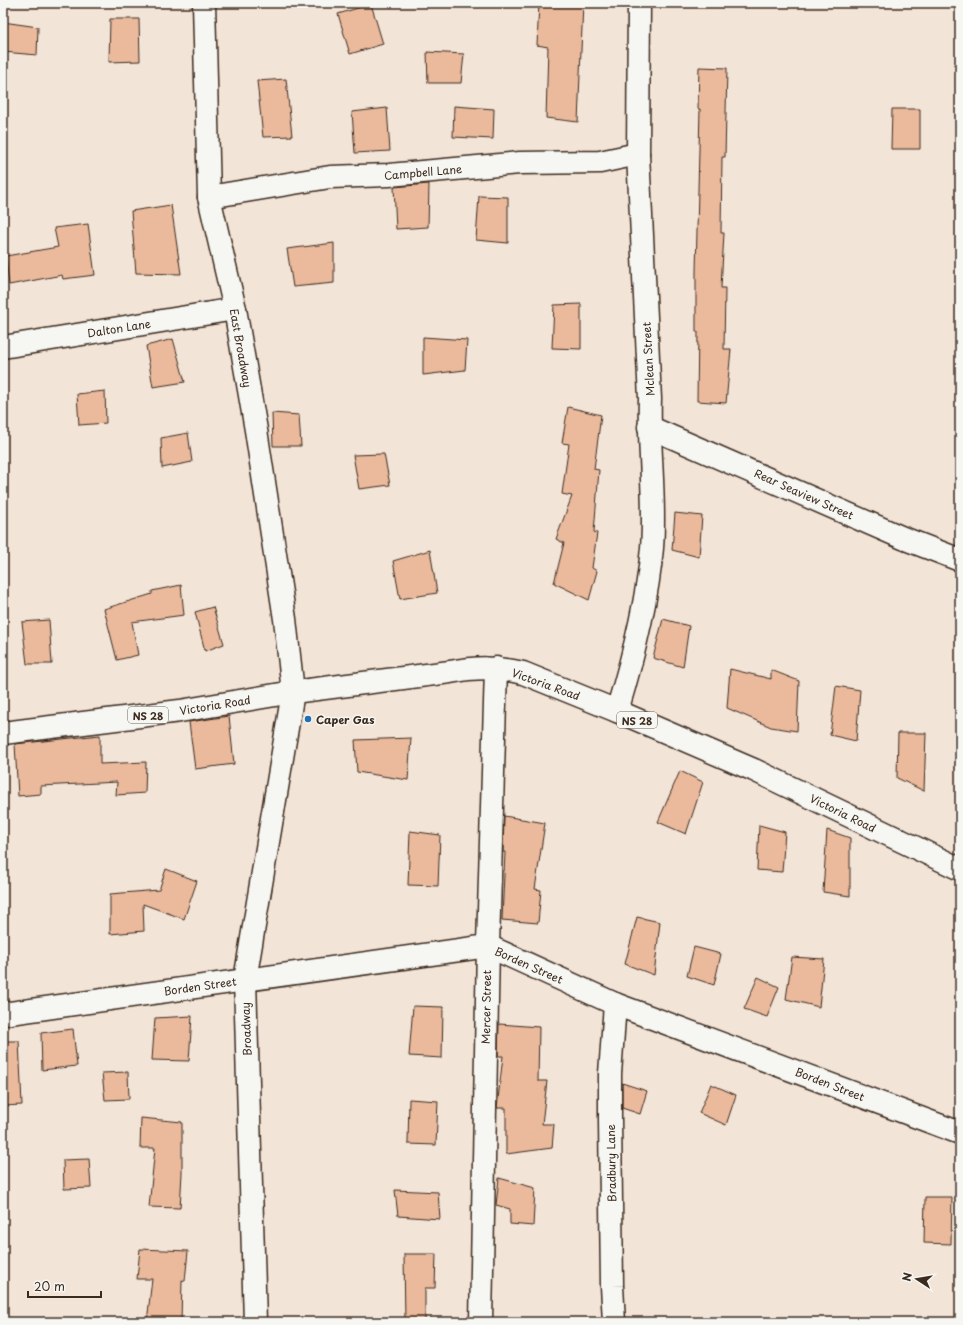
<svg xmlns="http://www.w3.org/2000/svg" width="963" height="1325" viewBox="0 0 963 1325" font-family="'Playpen Sans',sans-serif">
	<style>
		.building { fill: #ebba9c; stroke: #3b2a1e }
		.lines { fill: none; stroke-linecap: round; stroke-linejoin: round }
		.minor-casing { stroke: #3b2a1e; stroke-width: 25 }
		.major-casing { stroke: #3b2a1e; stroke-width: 25 }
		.minor { stroke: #f6f6f2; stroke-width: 22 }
		.major { stroke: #f6f6f2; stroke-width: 22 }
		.poi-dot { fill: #1f6fb2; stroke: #f6f6f2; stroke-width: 1.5 }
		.labels { text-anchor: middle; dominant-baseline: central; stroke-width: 3; stroke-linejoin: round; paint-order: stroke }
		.shield { fill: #f6f6f2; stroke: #73675e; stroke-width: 1 }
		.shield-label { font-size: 10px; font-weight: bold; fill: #3b2a1e }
		.street-label { font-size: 11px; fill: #3b2a1e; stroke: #f6f6f2 }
		.poi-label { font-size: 11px; font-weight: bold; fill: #3b2a1e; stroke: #f6f6f2; text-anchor: start }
	</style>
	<rect width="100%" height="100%" fill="#f3e4d8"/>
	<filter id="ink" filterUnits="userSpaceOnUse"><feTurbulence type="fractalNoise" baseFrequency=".025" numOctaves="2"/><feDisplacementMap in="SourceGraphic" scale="8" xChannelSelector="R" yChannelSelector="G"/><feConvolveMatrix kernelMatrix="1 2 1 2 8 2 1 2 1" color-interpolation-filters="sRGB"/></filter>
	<g filter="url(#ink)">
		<!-- building -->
		<g class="building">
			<path d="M 539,3 L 583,3 L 578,122 L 546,118 L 548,47 L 537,45 Z"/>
			<path d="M 371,4 L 383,44 L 350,54 L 338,14 Z"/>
			<path d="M 110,19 L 139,19 L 140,61 L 109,62 Z"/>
			<path d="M 3,22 L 38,27 L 37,55 L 3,52 Z"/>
			<path d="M 427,52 L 464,54 L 461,83 L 428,83 Z"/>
			<path d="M 699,67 L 727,68 L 725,157 L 722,157 L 721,233 L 724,233 L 721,288 L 725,288 L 724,349 L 731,349 L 726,403 L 697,401 L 698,332 L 696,332 L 696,272 L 700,109 L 698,109 Z"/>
			<path d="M 286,79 L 292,136 L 263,137 L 257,81 Z"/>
			<path d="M 454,106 L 494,109 L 493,139 L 453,137 Z"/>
			<path d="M 387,108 L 390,151 L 355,153 L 352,112 Z"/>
			<path d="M 892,109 L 920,109 L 920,149 L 891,149 Z"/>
			<path d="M 429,184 L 428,227 L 396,229 L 394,187 Z"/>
			<path d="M 479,196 L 508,197 L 508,243 L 476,240 Z"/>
			<path d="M 171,205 L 181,274 L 136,273 L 131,211 Z"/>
			<path d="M 88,224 L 95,275 L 63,279 L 62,275 L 9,285 L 6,256 L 58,247 L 54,228 Z"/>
			<path d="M 334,243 L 334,283 L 293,287 L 287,249 Z"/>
			<path d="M 581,304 L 581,349 L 552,348 L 554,305 Z"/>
			<path d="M 423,337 L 467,340 L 465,370 L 423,375 Z"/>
			<path d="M 173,339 L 185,382 L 153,387 L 146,346 Z"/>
			<path d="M 105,391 L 106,423 L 79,425 L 77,394 Z"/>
			<path d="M 568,407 L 601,415 L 594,469 L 599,470 L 594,532 L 597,533 L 592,568 L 597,571 L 589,600 L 554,583 L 564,543 L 556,539 L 572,496 L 562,494 L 569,444 L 562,443 Z"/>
			<path d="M 272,413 L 299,415 L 301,446 L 273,446 Z"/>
			<path d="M 188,433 L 192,462 L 162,468 L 161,438 Z"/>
			<path d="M 384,454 L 390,485 L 359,489 L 353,455 Z"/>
			<path d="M 675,513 L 702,516 L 699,557 L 672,550 Z"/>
			<path d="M 430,550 L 437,593 L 400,599 L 393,561 Z"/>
			<path d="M 181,585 L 184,615 L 132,622 L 138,655 L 117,660 L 104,609 L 152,594 L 152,591 Z"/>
			<path d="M 213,607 L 224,644 L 205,651 L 195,612 Z"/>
			<path d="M 663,619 L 689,626 L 683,667 L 653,658 Z"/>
			<path d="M 49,620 L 52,664 L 27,664 L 22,622 Z"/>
			<path d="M 730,669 L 771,679 L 771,670 L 799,681 L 797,731 L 771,727 L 727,708 Z"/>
			<path d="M 836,686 L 860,690 L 856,741 L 830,735 Z"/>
			<path d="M 229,716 L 234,764 L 195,769 L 189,722 Z"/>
			<path d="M 898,733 L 926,733 L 924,791 L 897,778 Z"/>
			<path d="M 100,735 L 100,764 L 146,762 L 145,793 L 116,795 L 117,782 L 41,786 L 41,794 L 18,796 L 15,744 Z"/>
			<path d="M 411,738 L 408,780 L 357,772 L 355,740 Z"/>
			<path d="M 680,771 L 703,782 L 686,834 L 658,822 Z"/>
			<path d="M 504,816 L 545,823 L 535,889 L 541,890 L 538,923 L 502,920 L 505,852 L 503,852 Z"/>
			<path d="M 759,825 L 785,832 L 782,872 L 757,870 Z"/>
			<path d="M 827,830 L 850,838 L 850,896 L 823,892 Z"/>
			<path d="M 410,831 L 440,835 L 438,886 L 408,885 Z"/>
			<path d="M 166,869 L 197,881 L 184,919 L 143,904 L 144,931 L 110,934 L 110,894 L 159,890 Z"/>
			<path d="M 637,917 L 660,922 L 654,975 L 625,964 Z"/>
			<path d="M 694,947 L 721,954 L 714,985 L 687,976 Z"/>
			<path d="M 792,957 L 824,959 L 819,1007 L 786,999 Z"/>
			<path d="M 758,977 L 779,987 L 767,1017 L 744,1009 Z"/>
			<path d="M 413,1006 L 443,1007 L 442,1058 L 409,1056 Z"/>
			<path d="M 192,1016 L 189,1061 L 152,1060 L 155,1018 Z"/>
			<path d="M 499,1024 L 539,1027 L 538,1081 L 547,1081 L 542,1124 L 554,1124 L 552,1148 L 506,1154 L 506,1108 L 497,1108 L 503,1056 L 498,1056 Z"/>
			<path d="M 73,1029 L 77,1066 L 42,1070 L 41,1033 Z"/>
			<path d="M 3,1041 L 19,1041 L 22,1105 L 3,1106 Z"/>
			<path d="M 128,1072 L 129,1099 L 105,1100 L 102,1073 Z"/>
			<path d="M 622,1083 L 647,1091 L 640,1114 L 622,1108 Z"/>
			<path d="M 711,1084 L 736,1095 L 726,1125 L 699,1113 Z"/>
			<path d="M 409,1099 L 438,1101 L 436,1145 L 408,1144 Z"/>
			<path d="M 141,1118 L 182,1122 L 182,1173 L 180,1208 L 149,1207 L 155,1148 L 140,1148 Z"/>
			<path d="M 89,1159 L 91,1188 L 64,1189 L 63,1160 Z"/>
			<path d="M 499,1178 L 535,1188 L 533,1226 L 510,1224 L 510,1209 L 496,1205 Z"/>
			<path d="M 395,1190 L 438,1192 L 440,1219 L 398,1216 Z"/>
			<path d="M 925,1197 L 952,1197 L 951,1244 L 924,1243 Z"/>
			<path d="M 140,1249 L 188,1251 L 185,1281 L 182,1280 L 181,1322 L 147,1322 L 152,1279 L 137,1279 Z"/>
			<path d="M 404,1254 L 436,1254 L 435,1288 L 425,1288 L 425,1322 L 405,1322 Z"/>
		</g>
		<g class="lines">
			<defs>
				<g id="minor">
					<path d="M 204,3 L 209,197 L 235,309 L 256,430 L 285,619 L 293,692 L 245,980 L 255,1322"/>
					<path d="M 209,197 L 330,177 L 389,175 L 520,163 L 600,162 L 638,154"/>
					<path d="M 3,347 L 235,309"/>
					<path d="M 649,427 L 903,538 L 960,560"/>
					<path d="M 617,711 C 633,658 647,604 652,548 C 656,498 648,448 650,399 L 638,154 L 639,3"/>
					<path d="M 3,1014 L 488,946 L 615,1004 L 960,1133"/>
					<path d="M 481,1322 L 488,946 L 496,668"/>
					<path d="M 614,1322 L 612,1286 L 610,1119 L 610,1074 L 615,1004"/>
				</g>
				<path id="major" d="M 3,733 L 180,711 L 293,692 L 450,672 C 476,667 497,667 523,673 L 617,711 L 754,770 L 960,869"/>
			</defs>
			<!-- minor casing -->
			<use href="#minor" class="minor-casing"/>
			<!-- major casing -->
			<use href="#major" class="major-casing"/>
			<!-- minor -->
			<use href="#minor" class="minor"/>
			<!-- major -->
			<use href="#major" class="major"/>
		</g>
	</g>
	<!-- markers -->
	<circle class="poi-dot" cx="308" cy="719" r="4"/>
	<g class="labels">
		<!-- shield labels -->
		<g class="shield">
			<rect x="128" y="707" width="40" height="16" rx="3"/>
			<rect x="617" y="712" width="40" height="16" rx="3"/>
		</g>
		<g class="shield-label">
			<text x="148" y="715">NS 28</text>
			<text x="637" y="720">NS 28</text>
		</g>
		<!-- street labels -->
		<g class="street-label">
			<text transform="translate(423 172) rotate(-5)">Campbell Lane</text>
			<text transform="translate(119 328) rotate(-9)">Dalton Lane</text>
			<text transform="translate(241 348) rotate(80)">East Broadway</text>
			<text transform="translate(648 359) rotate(-93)">Mclean Street</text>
			<text transform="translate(804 494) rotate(24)">Rear Seaview Street</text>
			<text transform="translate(546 684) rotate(20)">Victoria Road</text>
			<text transform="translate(215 705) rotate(-9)">Victoria Road</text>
			<text transform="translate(843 813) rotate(26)">Victoria Road</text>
			<text transform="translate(529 965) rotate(24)">Borden Street</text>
			<text transform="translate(200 986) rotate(-8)">Borden Street</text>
			<text transform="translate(486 1007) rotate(-89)">Mercer Street</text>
			<text transform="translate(246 1029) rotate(-92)">Broadway</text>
			<text transform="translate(830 1084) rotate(21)">Borden Street</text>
			<text transform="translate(611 1163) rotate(-91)">Bradbury Lane</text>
		</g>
		<!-- poi labels -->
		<g class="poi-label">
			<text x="316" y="719">Caper Gas</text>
		</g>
	</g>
	<!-- margin -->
	<rect width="963" height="1325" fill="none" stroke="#f6f6f2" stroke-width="16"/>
	<rect x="8" y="8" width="947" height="1309" fill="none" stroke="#3b2a1e" stroke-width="1.5" filter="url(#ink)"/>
	<!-- north arrow -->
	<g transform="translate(917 1279) rotate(282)" stroke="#f6f6f2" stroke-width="3" paint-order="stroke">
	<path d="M0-3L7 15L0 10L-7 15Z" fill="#3b2a1e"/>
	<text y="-6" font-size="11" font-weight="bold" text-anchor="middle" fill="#3b2a1e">N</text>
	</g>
	<!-- scale -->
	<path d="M28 1291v6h73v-6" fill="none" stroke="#3b2a1e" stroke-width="2"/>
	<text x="34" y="1291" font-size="12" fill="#3b2a1e" stroke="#f6f6f2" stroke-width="3" paint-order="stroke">20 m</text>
</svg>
